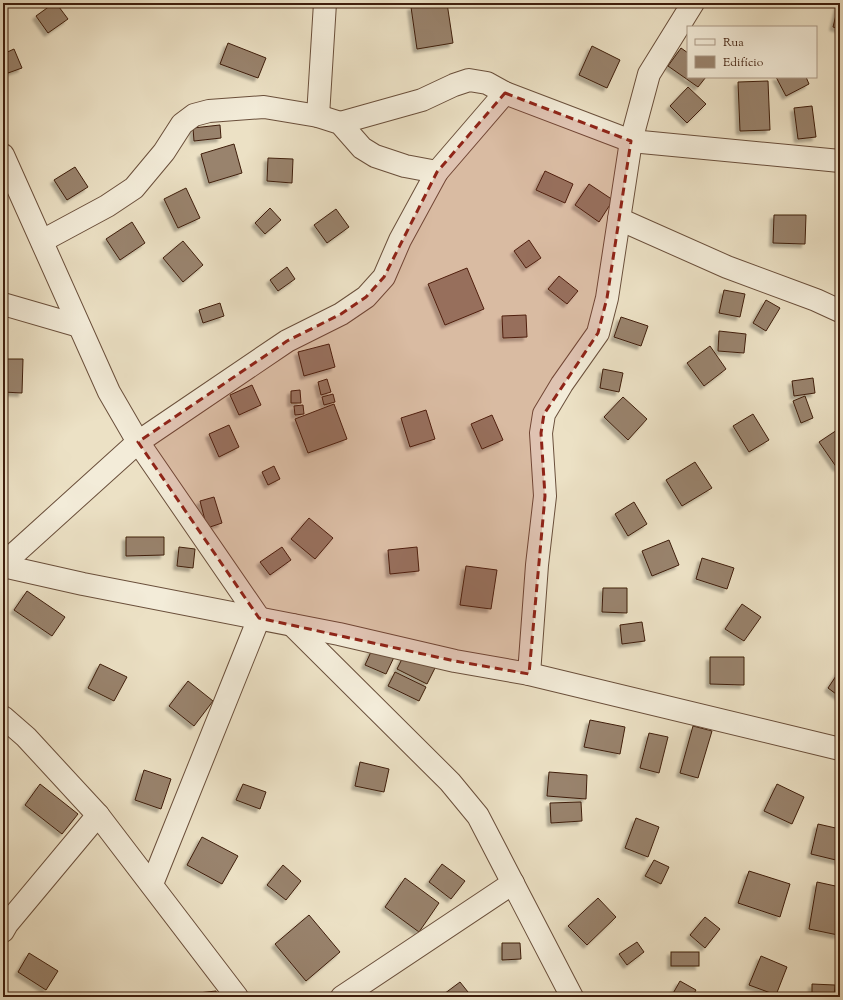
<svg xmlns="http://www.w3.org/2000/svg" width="843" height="1000" viewBox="0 0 843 1000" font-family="'Sorts Mill Goudy',serif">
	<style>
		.building { fill: #99836d; stroke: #3f1e0d; filter: url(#shadow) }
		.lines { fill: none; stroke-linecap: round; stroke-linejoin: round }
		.street-casing { stroke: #6a4f3b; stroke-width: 24 }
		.street { stroke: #f3ecd9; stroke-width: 22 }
		.marked { fill: #8f2418; fill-opacity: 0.2; stroke: #8f2418; stroke-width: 3; stroke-dasharray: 8 5; stroke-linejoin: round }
	</style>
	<defs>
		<filter id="shadow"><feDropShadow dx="-3.5" dy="3.5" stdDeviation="1" flood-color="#0004"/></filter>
	</defs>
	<rect width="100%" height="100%" fill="#ece1c5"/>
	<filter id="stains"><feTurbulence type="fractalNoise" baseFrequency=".005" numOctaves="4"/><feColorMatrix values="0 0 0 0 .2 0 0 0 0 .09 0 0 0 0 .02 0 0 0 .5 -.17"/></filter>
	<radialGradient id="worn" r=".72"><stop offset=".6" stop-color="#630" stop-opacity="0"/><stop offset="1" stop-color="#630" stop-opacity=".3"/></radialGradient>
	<!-- building -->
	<g class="building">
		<path d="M 54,3 L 56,3 L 68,19 L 48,33 L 36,16 Z"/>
		<path d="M 437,3 L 447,3 L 453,43 L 417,49 L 411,7 Z"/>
		<path d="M 839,3 L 840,3 L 840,29 L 833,27 Z"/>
		<path d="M 228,43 L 266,58 L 258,78 L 220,64 Z"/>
		<path d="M 592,46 L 620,60 L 607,88 L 579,75 Z"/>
		<path d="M 681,48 L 688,53 L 688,77 L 706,77 L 698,87 L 668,66 Z"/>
		<path d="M 14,49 L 22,68 L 8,73 L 3,62 L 3,54 Z"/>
		<path d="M 776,77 L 806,77 L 809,84 L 786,96 Z"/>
		<path d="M 768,81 L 770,130 L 740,131 L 738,82 Z"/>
		<path d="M 688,87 L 706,104 L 687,123 L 670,106 Z"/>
		<path d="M 812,106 L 816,137 L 798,139 L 794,108 Z"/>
		<path d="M 220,125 L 221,138 L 194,141 L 193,128 Z"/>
		<path d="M 234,144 L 242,173 L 209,183 L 201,154 Z"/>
		<path d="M 268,158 L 293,159 L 292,183 L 267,181 Z"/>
		<path d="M 75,167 L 88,187 L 67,200 L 54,180 Z"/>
		<path d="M 545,171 L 573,184 L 565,203 L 536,190 Z"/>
		<path d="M 589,184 L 613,200 L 599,222 L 575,205 Z"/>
		<path d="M 186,188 L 200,218 L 178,228 L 164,199 Z"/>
		<path d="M 270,208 L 281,220 L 265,234 L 255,223 Z"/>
		<path d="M 336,209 L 349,227 L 327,243 L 314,225 Z"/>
		<path d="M 774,215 L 806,215 L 805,244 L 773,243 Z"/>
		<path d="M 132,222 L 145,243 L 120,260 L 106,239 Z"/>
		<path d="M 529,240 L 541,258 L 526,268 L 514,251 Z"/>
		<path d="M 183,241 L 203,265 L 183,282 L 163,258 Z"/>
		<path d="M 287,267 L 295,279 L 278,291 L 270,280 Z"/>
		<path d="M 467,268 L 484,309 L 445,325 L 428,284 Z"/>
		<path d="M 559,276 L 578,291 L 567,304 L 548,289 Z"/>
		<path d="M 724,290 L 745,294 L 740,317 L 719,313 Z"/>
		<path d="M 766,300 L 780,308 L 766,331 L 753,323 Z"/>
		<path d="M 220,303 L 224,316 L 203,323 L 199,310 Z"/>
		<path d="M 526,315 L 527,337 L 503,338 L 502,316 Z"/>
		<path d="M 621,317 L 648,326 L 641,346 L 614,337 Z"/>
		<path d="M 719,331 L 746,334 L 744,353 L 718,351 Z"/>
		<path d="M 329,344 L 335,367 L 304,376 L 298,352 Z"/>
		<path d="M 710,346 L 726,369 L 704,386 L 687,363 Z"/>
		<path d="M 3,359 L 23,359 L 22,393 L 3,392 Z"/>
		<path d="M 603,369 L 623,373 L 619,392 L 600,388 Z"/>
		<path d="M 813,378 L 815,393 L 794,396 L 792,381 Z"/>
		<path d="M 327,379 L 331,392 L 321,395 L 318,382 Z"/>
		<path d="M 252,385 L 261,405 L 239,415 L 230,395 Z"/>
		<path d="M 300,390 L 301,403 L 291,403 L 291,391 Z"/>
		<path d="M 333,394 L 335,402 L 324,405 L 322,397 Z"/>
		<path d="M 805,396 L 813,418 L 801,423 L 793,401 Z"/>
		<path d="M 623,397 L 647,419 L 628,440 L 604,417 Z"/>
		<path d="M 334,404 L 347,439 L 308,453 L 295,419 Z"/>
		<path d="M 303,405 L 304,414 L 295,415 L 294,406 Z"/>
		<path d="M 426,410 L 435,439 L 410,447 L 401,418 Z"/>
		<path d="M 753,414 L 769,440 L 749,452 L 733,426 Z"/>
		<path d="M 492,415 L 503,440 L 482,449 L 471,424 Z"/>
		<path d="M 229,425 L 239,447 L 219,457 L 209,434 Z"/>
		<path d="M 837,430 L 840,435 L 840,466 L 837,468 L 819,442 Z"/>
		<path d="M 695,462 L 712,488 L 682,506 L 666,480 Z"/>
		<path d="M 274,466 L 280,479 L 268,485 L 262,472 Z"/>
		<path d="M 214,497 L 222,523 L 207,528 L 200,501 Z"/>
		<path d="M 634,502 L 647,524 L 628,536 L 615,514 Z"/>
		<path d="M 309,518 L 333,538 L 315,559 L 291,539 Z"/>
		<path d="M 126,537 L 164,537 L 164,555 L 126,556 Z"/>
		<path d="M 669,540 L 679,565 L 652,576 L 642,551 Z"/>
		<path d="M 179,547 L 195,549 L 193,568 L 177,566 Z"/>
		<path d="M 282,547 L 291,560 L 270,575 L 260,562 Z"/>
		<path d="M 417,547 L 419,571 L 390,574 L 388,550 Z"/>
		<path d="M 702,558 L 734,568 L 727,589 L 696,579 Z"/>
		<path d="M 466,566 L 497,570 L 491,609 L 460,605 Z"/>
		<path d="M 603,588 L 627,588 L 627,613 L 602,612 Z"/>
		<path d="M 27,591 L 65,617 L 52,636 L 14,610 Z"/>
		<path d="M 742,604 L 761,617 L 744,641 L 725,629 Z"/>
		<path d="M 642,622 L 645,641 L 622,644 L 620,625 Z"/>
		<path d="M 375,643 L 396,653 L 386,674 L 365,665 Z"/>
		<path d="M 406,651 L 436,666 L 427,684 L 397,669 Z"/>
		<path d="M 710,657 L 744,657 L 744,685 L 710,684 Z"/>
		<path d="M 100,664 L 127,677 L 114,701 L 88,688 Z"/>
		<path d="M 840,670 L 840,697 L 828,688 Z"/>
		<path d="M 395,672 L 426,687 L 419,701 L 388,686 Z"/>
		<path d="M 188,681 L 213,701 L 194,726 L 169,706 Z"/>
		<path d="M 590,720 L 625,727 L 620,754 L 584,747 Z"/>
		<path d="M 693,726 L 712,731 L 698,778 L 680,773 Z"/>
		<path d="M 649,733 L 668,737 L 659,773 L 640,768 Z"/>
		<path d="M 360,762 L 389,769 L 384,792 L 355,786 Z"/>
		<path d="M 144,770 L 171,779 L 161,809 L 135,800 Z"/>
		<path d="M 549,772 L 587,775 L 586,799 L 547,796 Z"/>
		<path d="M 40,784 L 78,814 L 62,834 L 25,805 Z"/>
		<path d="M 243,784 L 266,792 L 260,809 L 236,800 Z"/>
		<path d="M 777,784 L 804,797 L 792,824 L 764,811 Z"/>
		<path d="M 581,802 L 582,821 L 551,823 L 550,803 Z"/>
		<path d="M 636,818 L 659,827 L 648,857 L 625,848 Z"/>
		<path d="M 818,824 L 840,829 L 840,861 L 811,854 Z"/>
		<path d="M 202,837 L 238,856 L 222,884 L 187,865 Z"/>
		<path d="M 654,860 L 669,867 L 661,884 L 645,876 Z"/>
		<path d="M 442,864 L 465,881 L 451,899 L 429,882 Z"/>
		<path d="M 283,865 L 301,881 L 286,900 L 267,885 Z"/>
		<path d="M 749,871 L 790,884 L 780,917 L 738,903 Z"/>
		<path d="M 405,878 L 439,903 L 419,932 L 385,907 Z"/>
		<path d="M 817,882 L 840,887 L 840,926 L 838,935 L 809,929 Z"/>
		<path d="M 598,898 L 616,917 L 587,945 L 568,926 Z"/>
		<path d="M 309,915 L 340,952 L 306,981 L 275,944 Z"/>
		<path d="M 705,917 L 720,929 L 705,948 L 690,935 Z"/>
		<path d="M 637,942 L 644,952 L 627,965 L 619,954 Z"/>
		<path d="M 502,943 L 520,943 L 521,959 L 502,960 Z"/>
		<rect x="671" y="952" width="28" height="14"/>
		<path d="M 29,953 L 58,971 L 46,990 L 18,972 Z"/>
		<path d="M 761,956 L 787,967 L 776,995 L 749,985 Z"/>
		<path d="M 680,981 L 696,990 L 692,997 L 671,997 Z"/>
		<path d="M 460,982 L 472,997 L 440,997 Z"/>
		<path d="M 812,984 L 835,985 L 834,997 L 812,997 Z"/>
		<path d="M 216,991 L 217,997 L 198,997 L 198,993 Z"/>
		<path d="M 737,994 L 754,996 L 754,997 L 737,997 Z"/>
	</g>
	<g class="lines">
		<defs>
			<g id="street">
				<path d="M 318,116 L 325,3"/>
				<path d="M 340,123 L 422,100 L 454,85 L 469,80 L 487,83 L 505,93 L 631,141 L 840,161"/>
				<path d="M 3,155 L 109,392 L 138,442 L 259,618 L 152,884"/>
				<path d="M 619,219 L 727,267 L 816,300 L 840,311"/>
				<path d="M 42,241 L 107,206 L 134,188 L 164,152 L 182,124 L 194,115 L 209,111 L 264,107 L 318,116 L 340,123 L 362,148 L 375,156 L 405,166 L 437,172"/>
				<path d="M 3,304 L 79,326"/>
				<path d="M 3,564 L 138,442 L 287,341 L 341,314 L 366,297 L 384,277 L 400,240 L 437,172 L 505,93"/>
				<path d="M 3,566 L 83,584 L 339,634 L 455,661 L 529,674 L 840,749"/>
				<path d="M 292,625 L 450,782 L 478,816 L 572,997"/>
				<path d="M 529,674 L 537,565 L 545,496 L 541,433 L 544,414 L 562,384 L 598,333 L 607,298 L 631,141 L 649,74 L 693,3"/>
				<path d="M 3,717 L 26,737 L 98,815 L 237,997"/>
				<path d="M 3,931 L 7,924 L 98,815"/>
				<path d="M 342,997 L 513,883"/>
			</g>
		</defs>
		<!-- street casing -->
		<use href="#street" class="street-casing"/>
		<!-- street -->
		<use href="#street" class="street"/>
	</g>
	<!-- marked area -->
	<path class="marked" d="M 505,93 L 631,141 L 607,298 L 598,333 L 544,414 L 541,433 L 545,496 L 529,674 L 455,661 L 259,618 L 138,442 L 287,341 L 341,314 L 366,297 L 384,277 L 437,172 Z"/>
	<!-- margin -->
	<rect width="843" height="1000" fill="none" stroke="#ece1c5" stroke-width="16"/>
	<rect x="4" y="4" width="835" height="992" fill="none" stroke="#3f1e0d" stroke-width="2"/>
	<rect x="8" y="8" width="827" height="984" fill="none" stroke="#3f1e0d"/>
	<!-- legend -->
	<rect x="687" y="26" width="130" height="52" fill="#f3ecd9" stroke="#ab9a87"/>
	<rect x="695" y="39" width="20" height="6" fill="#f3ecd9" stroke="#ab9a87"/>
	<text x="723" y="46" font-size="12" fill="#3f1e0d">Rua</text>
	<rect x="695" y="56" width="20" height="12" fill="#99836d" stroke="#ab9a87"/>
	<text x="723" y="66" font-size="12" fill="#3f1e0d">Edifício</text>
	<rect width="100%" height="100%" filter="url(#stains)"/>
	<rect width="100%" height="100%" fill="url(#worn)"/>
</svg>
